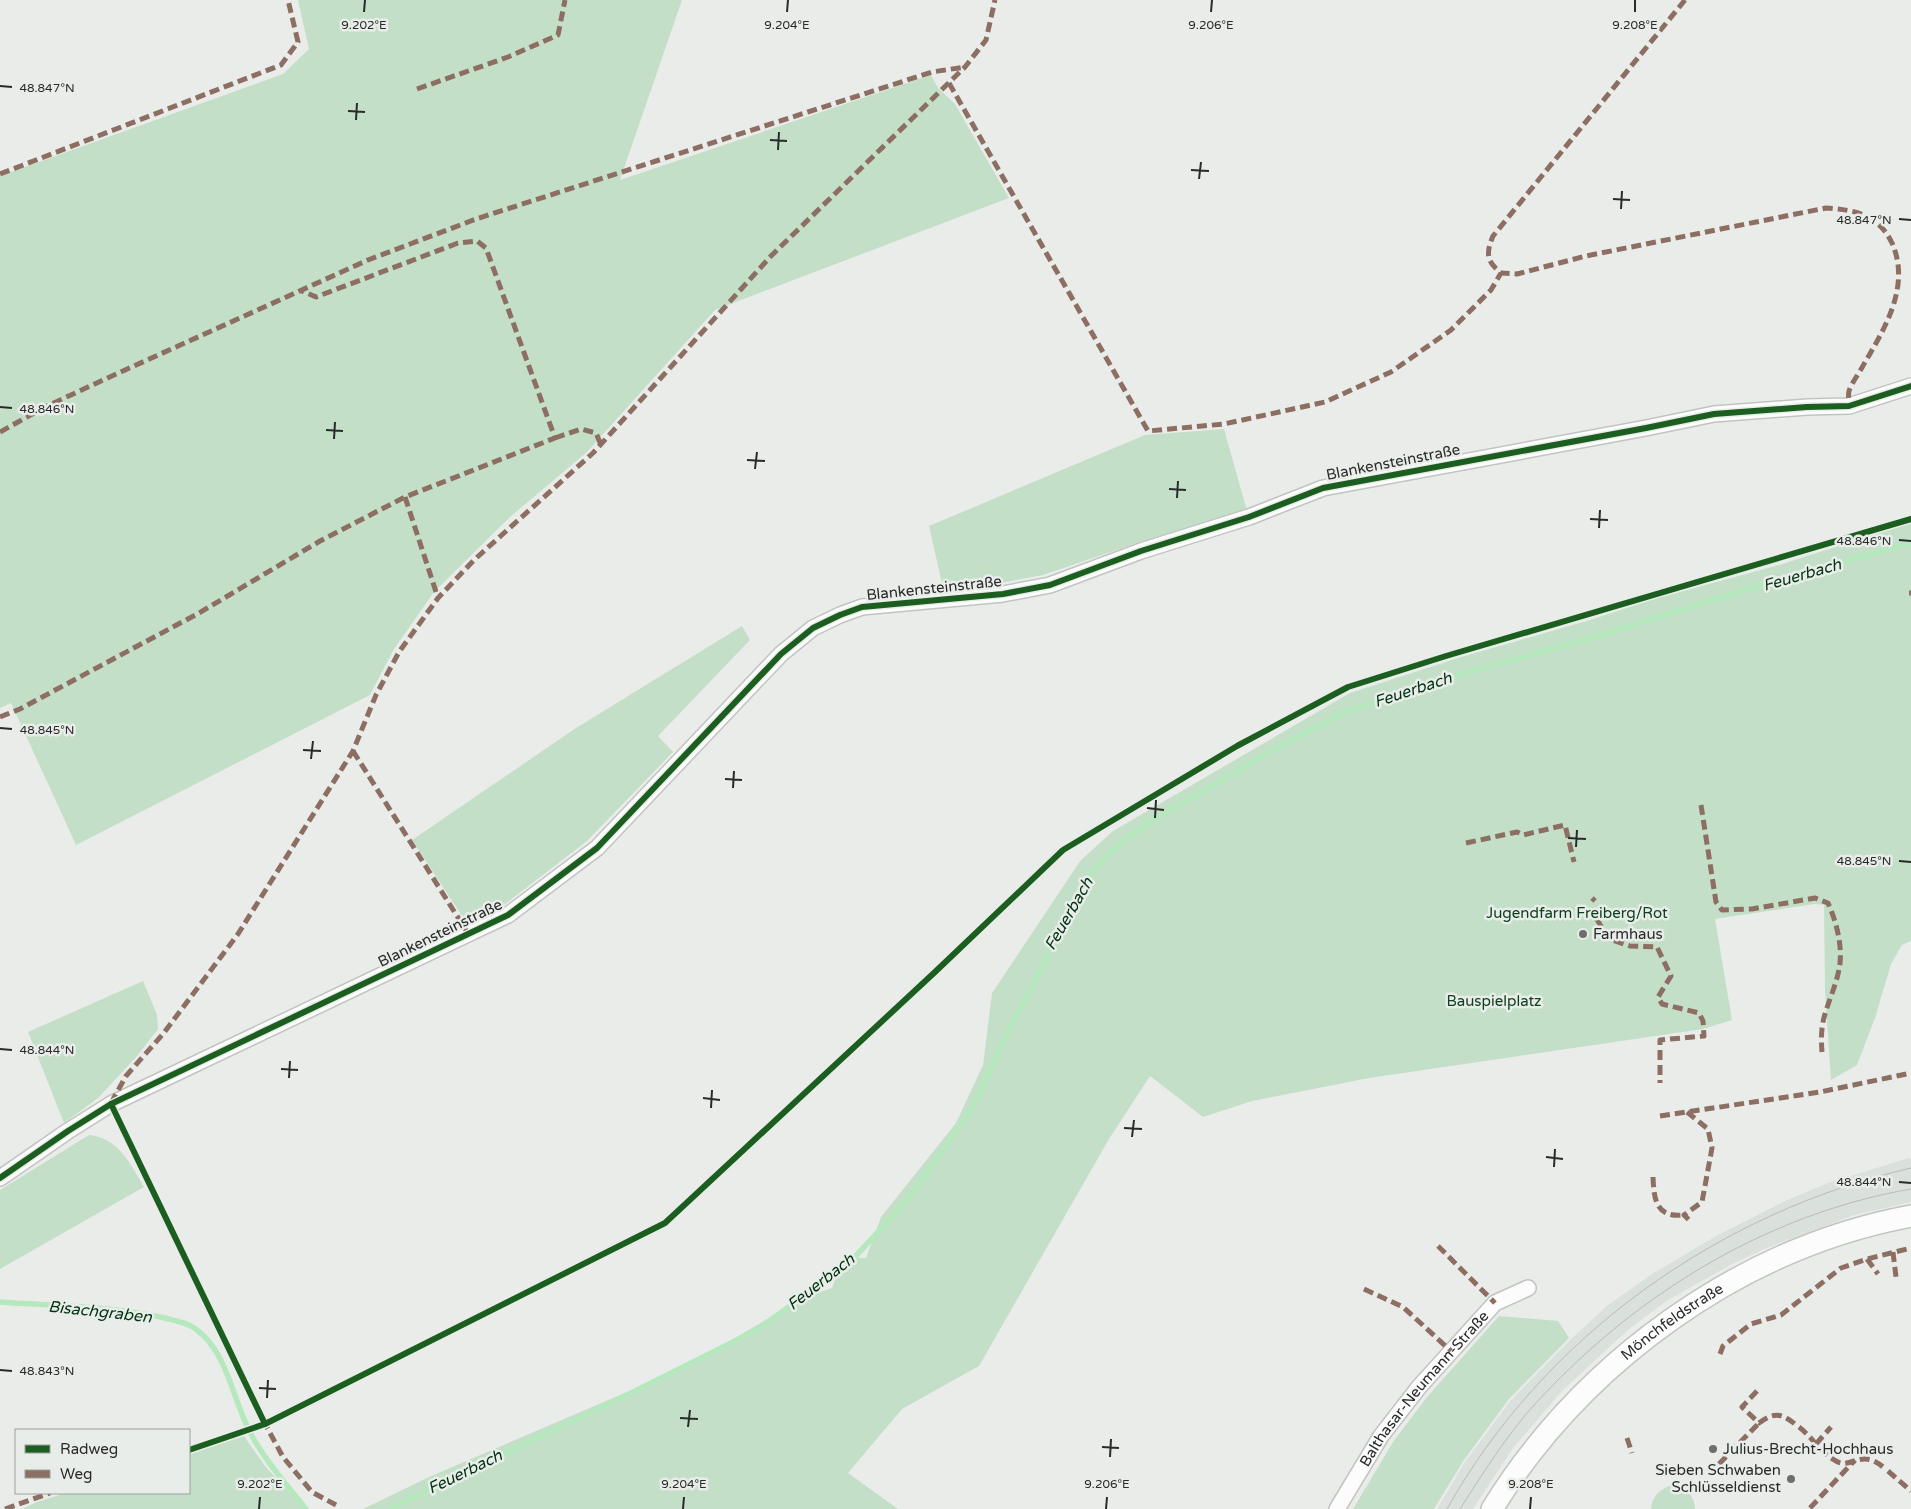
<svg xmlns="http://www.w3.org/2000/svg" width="1911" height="1509" viewBox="0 0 1911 1509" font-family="'Varela Round',sans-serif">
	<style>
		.built { fill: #dae0db }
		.green { fill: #c4dfc8 }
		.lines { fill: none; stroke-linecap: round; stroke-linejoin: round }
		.stream { stroke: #b6e8be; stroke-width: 5.5 }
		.minor-casing { stroke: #c2c4c2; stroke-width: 18 }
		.secondary-casing { stroke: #c2c4c2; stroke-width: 24 }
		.minor { stroke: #fcfcfc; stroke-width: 15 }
		.secondary { stroke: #fcfcfc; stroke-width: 21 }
		.tram { stroke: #babbba; stroke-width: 1 }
		.quiet { stroke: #8d6e63; stroke-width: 5; stroke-dasharray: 10 5; stroke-linecap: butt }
		.cycleway-casing { stroke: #e9ede9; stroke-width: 9 }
		.cycleway { stroke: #1b5e20; stroke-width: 6 }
		.ticks { fill: none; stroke: #292b2a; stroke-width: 2 }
		.poi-dot { fill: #6d6f6d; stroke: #e9ede9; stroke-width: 2 }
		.labels { text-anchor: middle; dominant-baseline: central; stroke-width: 5; stroke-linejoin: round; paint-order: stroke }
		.street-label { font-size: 15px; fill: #292b2a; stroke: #e9ede9 }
		.park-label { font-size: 15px; fill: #0d411d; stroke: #e9ede9 }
		.poi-label { font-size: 15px; fill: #292b2a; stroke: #e9ede9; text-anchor: start }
		.water-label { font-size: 16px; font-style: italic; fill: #00330f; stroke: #e9ede9 }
		.ticks-label { font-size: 12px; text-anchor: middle; fill: #292b2a; stroke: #e9ede9; stroke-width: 5; stroke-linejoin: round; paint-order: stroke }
	</style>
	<rect width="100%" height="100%" fill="#eaecea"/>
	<!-- built -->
	<path class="built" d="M 1909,1158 L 1911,1159 L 1911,1202 L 1854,1215 L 1764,1249 L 1732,1264 L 1668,1300 L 1629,1329 L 1563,1390 L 1513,1448 L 1473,1509 L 1437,1509 L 1465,1462 L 1511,1400 L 1570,1340 L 1608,1305 L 1652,1274 L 1718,1235 L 1785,1201 L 1828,1183 Z"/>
	<!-- green -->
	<g class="green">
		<path d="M 298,0 L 682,0 L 620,180 L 931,75 L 938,88 L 955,104 L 1009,198 L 715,310 L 587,452 L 510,517 L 434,592 L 394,649 L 370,695 L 76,845 L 11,703 L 0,708 L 0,176 L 283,74 L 309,49 Z"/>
		<path d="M 1224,429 L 1247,511 L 1137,543 L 1043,575 L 1000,583 L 943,588 L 929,526 L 1145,435 Z"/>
		<path d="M 1911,523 L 1911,941 L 1902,945 L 1891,964 L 1875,1018 L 1857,1065 L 1831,1080 L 1825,991 L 1824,905 L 1815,904 L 1715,919 L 1732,1020 L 1703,1029 L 1369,1078 L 1252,1101 L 1203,1117 L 1150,1076 L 1109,1139 L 979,1366 L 902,1409 L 848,1473 L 898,1509 L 363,1509 L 429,1477 L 690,1365 L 802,1298 L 832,1288 L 844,1257 L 866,1258 L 881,1217 L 956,1123 L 983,1065 L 992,993 L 1080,861 L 1113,831 L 1350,693 L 1458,658 L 1590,620 L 1654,599 L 1779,565 Z"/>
		<path d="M 742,626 L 750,640 L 658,736 L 673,752 L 587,841 L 500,908 L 468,925 L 412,840 L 576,728 Z"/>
		<path d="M 143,981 L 157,1015 L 158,1029 L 137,1056 L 98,1098 L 64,1123 L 28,1032 Z"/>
		<path d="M 89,1135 C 118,1137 131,1165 144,1187 L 0,1269 L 0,1190 Z"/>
		<path d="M 1499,1316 L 1558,1321 L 1569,1338 L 1509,1399 L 1464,1460 L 1434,1509 L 1353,1509 L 1393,1442 L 1427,1397 Z"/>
		<path d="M 244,1436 L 265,1466 L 305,1509 L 22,1509 L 37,1502 L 66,1493 L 189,1493 L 189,1454 Z"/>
		<path d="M 1669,1486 C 1684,1486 1694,1493 1695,1509 L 1651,1509 C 1652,1497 1658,1491 1669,1486 Z"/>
	</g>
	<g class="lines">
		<!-- stream -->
		<g class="stream">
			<path d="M 0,1302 C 55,1306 112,1306 165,1318 C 176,1321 189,1323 197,1330 C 229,1354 233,1403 252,1436 C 266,1462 288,1486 306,1509"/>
			<path d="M 389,1509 L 623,1397 L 757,1330 L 850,1262 L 907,1201 L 973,1107 L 1009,1030 L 1043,965 L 1065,914 L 1089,876 L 1113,849 L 1148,823 L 1284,744 L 1348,711 L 1468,672 L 1574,643 L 1778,580 L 1911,543"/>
		</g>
		<defs>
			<g id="minor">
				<path d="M 0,1178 L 68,1131 L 111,1104 L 508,915 L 597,848 L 781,654 L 813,628 L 840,615 L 862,607 L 1003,594 L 1050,585 L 1141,551 L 1249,517 L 1323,488 L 1646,428 L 1714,414 L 1807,407 L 1849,406 L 1911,386"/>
				<path id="s1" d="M 1337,1509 L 1381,1436 L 1419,1387 L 1495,1303 L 1528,1288"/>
			</g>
			<g id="secondary">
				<path id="s2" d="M 1492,1509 C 1583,1362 1740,1248 1911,1216"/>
			</g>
		</defs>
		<!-- minor casing -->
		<use href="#minor" class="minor-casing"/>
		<!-- secondary casing -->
		<use href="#secondary" class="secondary-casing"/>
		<!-- minor -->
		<use href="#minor" class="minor"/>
		<!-- secondary -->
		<use href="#secondary" class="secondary"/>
		<!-- tram -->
		<g class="tram">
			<path d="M 1447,1509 C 1543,1337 1719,1212 1911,1168"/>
			<path d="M 1460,1509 C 1481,1476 1502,1443 1527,1413 C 1627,1300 1761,1215 1911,1189"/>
		</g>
		<!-- quiet -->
		<g class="quiet">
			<path d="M 1685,0 L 1493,236 C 1486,253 1486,261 1501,273 L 1517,274 L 1586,256 L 1826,208 C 1855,210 1878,214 1892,243 C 1911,286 1885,328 1864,364 C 1860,372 1852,382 1849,391 C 1848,395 1849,402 1849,406"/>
			<path d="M 949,83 L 1148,431 L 1224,424 L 1325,402 L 1391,372 L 1451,330 L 1491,290 L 1501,273"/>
			<path d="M 417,89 L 508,57 L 558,35 L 565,0"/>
			<path d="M 0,174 L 281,65 L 298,42 L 288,0"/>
			<path d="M 0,432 L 45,407 L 114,375 L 368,260 L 476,219 L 932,72 L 965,67"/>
			<path d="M 555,438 L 581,429 L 596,433 L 601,445"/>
			<path d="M 405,497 L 438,598"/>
			<path d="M 1909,593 L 1911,593"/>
			<path d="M 0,717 L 20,709 L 199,613 L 320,541 L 405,497 L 555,438 L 486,248 L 477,241 L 458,243 L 316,297 L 302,291"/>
			<path d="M 353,751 L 469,935"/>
			<path d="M 1701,805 L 1716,902 L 1722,910 L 1752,909 L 1815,898 L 1828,903 C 1836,921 1842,943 1840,963 C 1838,981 1830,997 1825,1014 C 1821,1027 1821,1039 1822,1052"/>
			<path d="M 1466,843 L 1517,832 L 1523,835 L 1565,825 L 1574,862"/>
			<path d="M 1592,898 L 1595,901"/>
			<path d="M 1596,918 L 1609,939 L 1630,946 L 1657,947 L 1671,976 L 1658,997 L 1662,1004 L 1699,1013 L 1703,1021 L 1704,1036 L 1660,1040 L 1660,1083"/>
			<path d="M 111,1103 L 126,1076 L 163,1034 L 238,934 L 353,751 L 376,695 L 399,652 L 438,598 L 474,560 L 593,453 L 771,256 L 965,67 L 986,40 L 995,0"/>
			<path d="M 1687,1112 L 1708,1129 L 1712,1148 L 1702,1202 L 1684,1215 L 1690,1221"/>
			<path d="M 1660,1116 L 1820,1092 L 1911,1073"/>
			<path d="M 1653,1177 C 1654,1200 1656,1218 1684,1215"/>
			<path d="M 1438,1246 L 1495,1303"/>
			<path d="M 1893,1252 L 1896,1277"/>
			<path d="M 1867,1259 L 1878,1274"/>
			<path d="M 1364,1289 L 1403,1307 L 1451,1351"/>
			<path d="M 1720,1354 L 1723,1346 L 1751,1324 L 1781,1315 L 1841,1268 L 1867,1259 L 1911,1248"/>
			<path d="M 1757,1391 L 1742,1407 L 1759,1423 C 1774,1412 1781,1413 1795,1424"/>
			<path d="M 263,1420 L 283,1457 L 312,1492 L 336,1505"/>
			<path d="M 1799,1427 C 1812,1437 1821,1453 1836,1461 C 1851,1470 1861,1448 1883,1467"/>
			<path d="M 1627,1438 L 1632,1453"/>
			<path d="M 1816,1444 L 1831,1427"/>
			<path d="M 1719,1464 L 1759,1423"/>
			<path d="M 1888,1471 L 1911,1491"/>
			<path d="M 1810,1508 L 1855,1460"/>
			<path d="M 5,1509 L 50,1493"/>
		</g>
		<defs>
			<g id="cycleway">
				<path d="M 111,1104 L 265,1424"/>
				<path d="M 0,1178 L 68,1131 L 111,1104 L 508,915 L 597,848 L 781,654 L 813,628 L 840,615 L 862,607 L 1003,594 L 1050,585 L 1141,551 L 1249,517 L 1323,488 L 1646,428 L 1714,414 L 1807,407 L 1849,406 L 1911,386"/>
				<path d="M 189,1450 L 265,1424 L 665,1223 L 935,972 L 1063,850 L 1237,746 L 1348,687 L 1446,656 L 1911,519"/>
			</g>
		</defs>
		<!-- cycleway casing -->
		<use href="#cycleway" class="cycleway-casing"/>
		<!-- cycleway -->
		<use href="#cycleway" class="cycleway"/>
	</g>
	<!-- ticks -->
	<path class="ticks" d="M 364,12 L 365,0M 787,12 L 788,0M 1211,12 L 1212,0M 1635,12 L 1635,0M 0,86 L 12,87M 348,111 L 365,112M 356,120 L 357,103M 770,140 L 787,141M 778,150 L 779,132M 1191,170 L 1209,171M 1199,179 L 1201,162M 1613,199 L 1630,200M 1621,209 L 1622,191M 1899,219 L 1911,220M 0,407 L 12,408M 326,430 L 343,431M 334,439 L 335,422M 747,460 L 765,461M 755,469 L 757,452M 1169,489 L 1186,490M 1177,498 L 1178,481M 1590,519 L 1608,520M 1599,528 L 1600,510M 1899,540 L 1911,541M 0,728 L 12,729M 303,750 L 321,751M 311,759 L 313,741M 725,779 L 742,780M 733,788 L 734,771M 1147,808 L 1164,810M 1155,818 L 1156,800M 1568,838 L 1586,839M 1576,847 L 1577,830M 1899,861 L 1911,862M 0,1049 L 12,1050M 281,1069 L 298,1070M 289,1078 L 290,1061M 703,1098 L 720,1100M 711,1108 L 712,1090M 1124,1128 L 1142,1129M 1132,1137 L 1134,1120M 1546,1157 L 1563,1159M 1554,1167 L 1555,1149M 1899,1182 L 1911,1183M 0,1370 L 12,1371M 259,1388 L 276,1389M 267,1398 L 268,1380M 680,1418 L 698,1419M 688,1427 L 690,1410M 1102,1447 L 1119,1448M 1110,1457 L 1111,1439M 259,1509 L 260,1497M 683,1509 L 684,1497M 1106,1509 L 1107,1497M 1530,1509 L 1531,1497"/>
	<!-- markers -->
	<g class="poi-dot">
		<circle cx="1583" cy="934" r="5"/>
		<circle cx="1713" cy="1449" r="5"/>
		<circle cx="1791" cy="1479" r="5"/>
	</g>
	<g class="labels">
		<!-- street labels -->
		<g class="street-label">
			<text transform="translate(1393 462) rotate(-11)">Blankensteinstraße</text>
			<text transform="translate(934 588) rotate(-6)">Blankensteinstraße</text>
			<text transform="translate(440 933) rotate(-26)">Blankensteinstraße</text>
			<text stroke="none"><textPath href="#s2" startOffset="262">Mönchfeldstraße</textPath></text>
			<text stroke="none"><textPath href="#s1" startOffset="149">Balthasar-Neumann-Straße</textPath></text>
		</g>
		<!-- park labels -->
		<g class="park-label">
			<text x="1577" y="913">Jugendfarm Freiberg/Rot</text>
			<text x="1494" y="1001">Bauspielplatz</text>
		</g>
		<!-- poi labels -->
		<g class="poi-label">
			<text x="1593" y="934">Farmhaus</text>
			<text x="1723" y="1449">Julius-Brecht-Hochhaus</text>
			<text x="1781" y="1470" text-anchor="end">Sieben Schwaben<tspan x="1781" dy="17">Schlüsseldienst</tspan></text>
		</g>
		<!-- water labels -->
		<g class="water-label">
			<text transform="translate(1802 575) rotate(-16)">Feuerbach</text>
			<text transform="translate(1413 690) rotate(-18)">Feuerbach</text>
			<text transform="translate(1069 914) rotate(-60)">Feuerbach</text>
			<text transform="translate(821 1282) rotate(-38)">Feuerbach</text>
			<text transform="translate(100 1312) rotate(6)">Bisachgraben</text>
			<text transform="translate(465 1472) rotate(-26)">Feuerbach</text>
		</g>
	</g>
	<g class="ticks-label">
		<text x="364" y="29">9.202°E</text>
		<text x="787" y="29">9.204°E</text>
		<text x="1211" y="29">9.206°E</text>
		<text x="1635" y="29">9.208°E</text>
		<text x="47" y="92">48.847°N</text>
		<text x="1864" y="224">48.847°N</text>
		<text x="47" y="413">48.846°N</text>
		<text x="1864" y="545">48.846°N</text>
		<text x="47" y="734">48.845°N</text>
		<text x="1864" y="865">48.845°N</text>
		<text x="47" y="1054">48.844°N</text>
		<text x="1864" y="1186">48.844°N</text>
		<text x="47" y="1375">48.843°N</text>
		<text x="260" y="1488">9.202°E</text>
		<text x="684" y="1488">9.204°E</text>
		<text x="1107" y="1488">9.206°E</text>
		<text x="1531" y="1488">9.208°E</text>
	</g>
	<!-- legend -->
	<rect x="15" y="1429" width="175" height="65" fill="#e9ede9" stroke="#9c9f9d"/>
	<rect x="25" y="1445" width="25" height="8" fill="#1b5e20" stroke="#9c9f9d"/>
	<text x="60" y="1454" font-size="15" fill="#292b2a">Radweg</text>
	<rect x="25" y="1470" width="25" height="8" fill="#8d6e63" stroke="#9c9f9d"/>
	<text x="60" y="1479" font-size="15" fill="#292b2a">Weg</text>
</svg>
